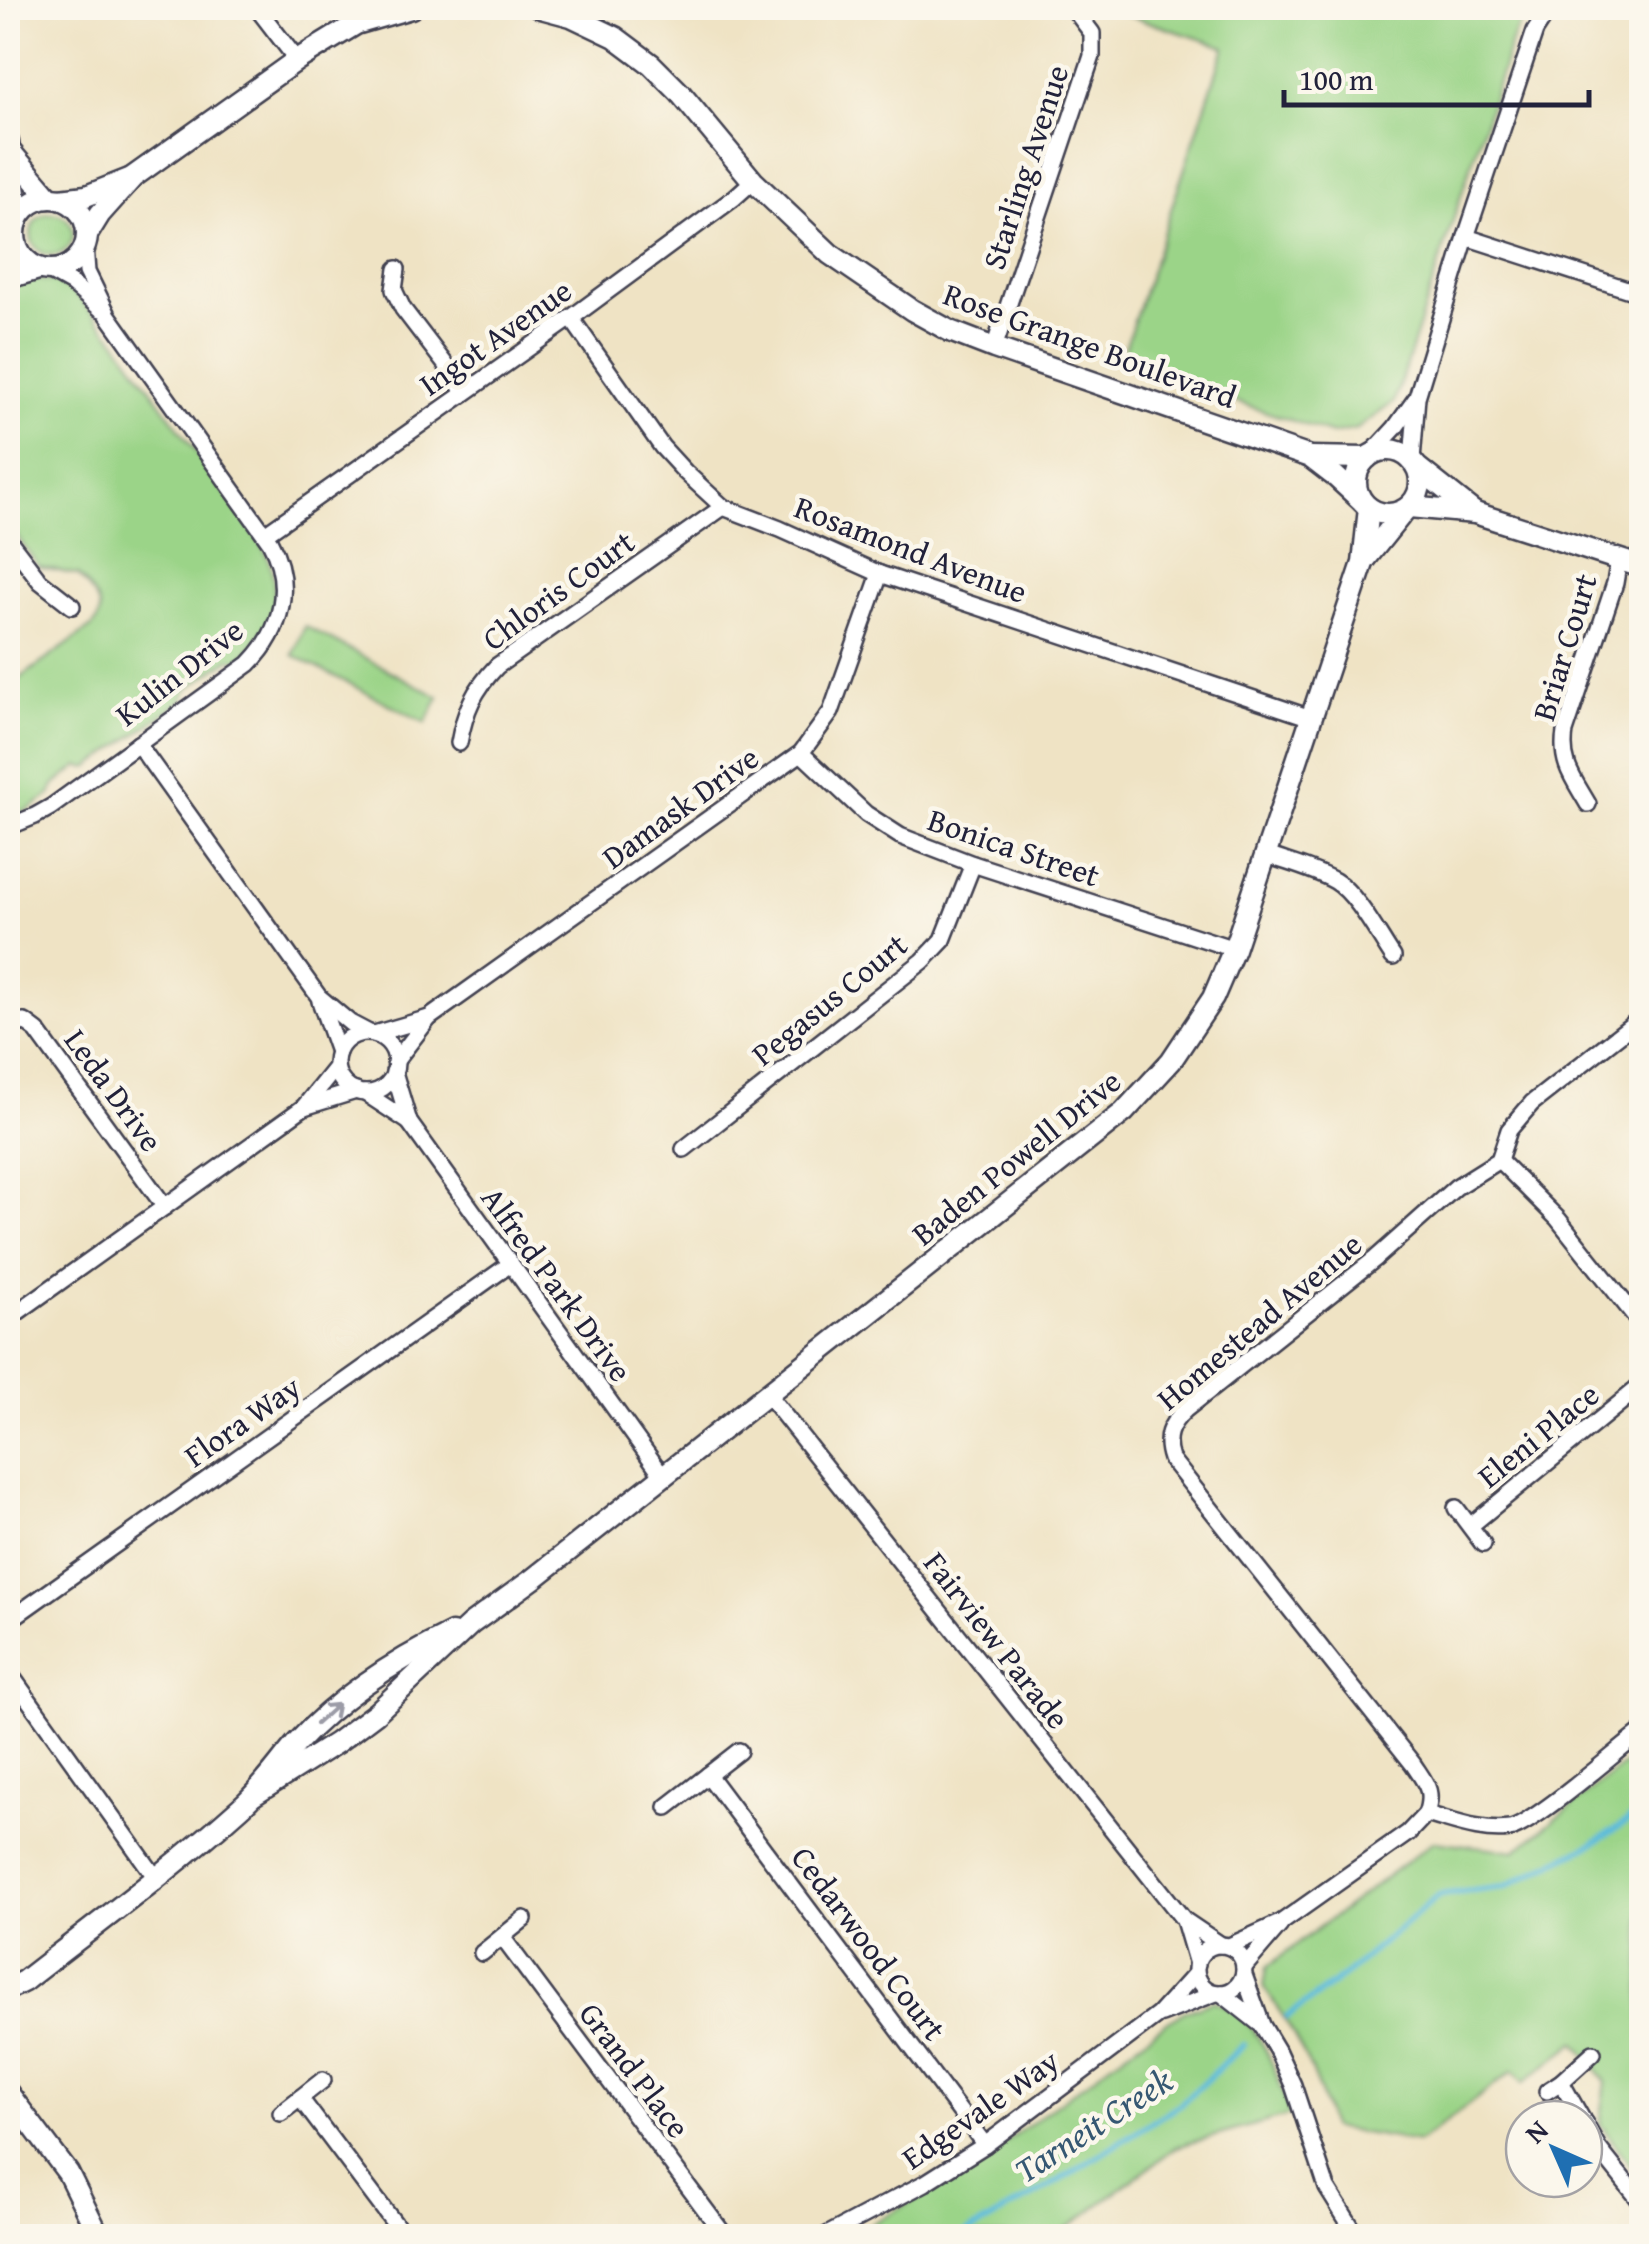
<svg xmlns="http://www.w3.org/2000/svg" width="1649" height="2244" viewBox="0 0 1649 2244" font-family="'Gentium Book Plus',serif">
	<style>
		.green { fill: #9bd488; stroke: #5e7b62; stroke-width: 2.5 }
		.lines { fill: none; stroke-linecap: round; stroke-linejoin: round }
		.stream { stroke: #5cbbdb; stroke-width: 6 }
		.minor-casing { stroke: #413f50; stroke-width: 20 }
		.tertiary-casing { stroke: #413f50; stroke-width: 25 }
		.minor { stroke: #fff; stroke-width: 15 }
		.tertiary { stroke: #fff; stroke-width: 20 }
		.oneway { stroke: #9c9ca7 }
		.labels { text-anchor: middle; dominant-baseline: central; stroke-width: 9; stroke-linejoin: round; paint-order: stroke }
		.street-label { font-size: 32px; fill: #22223b; stroke: #fbf7ec }
		.water-label { font-size: 35px; font-style: italic; fill: #365873; stroke: #fbf7ec }
	</style>
	<rect width="100%" height="100%" fill="#fbf7ec"/>
	<filter id="ink" filterUnits="userSpaceOnUse"><feTurbulence type="fractalNoise" baseFrequency=".01" numOctaves="2"/><feDisplacementMap in="SourceGraphic" scale="20" xChannelSelector="R" yChannelSelector="G"/><feConvolveMatrix kernelMatrix="1 2 1 2 8 2 1 2 1" color-interpolation-filters="sRGB"/></filter>
	<filter id="wash" filterUnits="userSpaceOnUse"><feTurbulence type="fractalNoise" baseFrequency=".0048" numOctaves="4" result="noise"/><feDisplacementMap in="SourceGraphic" scale="40" xChannelSelector="R" yChannelSelector="G"/><feGaussianBlur stdDeviation="2.25" result="paint"/><feColorMatrix in="noise" values="0 0 0 0 0 0 0 0 0 0 0 0 0 0 0 0 0 1.4 0 .05"/><feComposite in="paint" operator="in"/></filter>
	<g filter="url(#wash)">
		<rect width="100%" height="100%" fill="#efe3c4"/>
		<!-- green -->
		<g class="green">
			<path d="M 1105,8 L 1529,8 L 1513,36 L 1394,402 L 1357,429 L 1332,434 L 1120,363 L 1225,47 Z"/>
			<circle cx="52" cy="234" r="21"/>
			<path d="M 31,279 L 55,281 L 78,296 L 118,343 L 262,544 C 285,590 275,625 240,660 L 230,659 L 187,689 L 182,701 L 89,768 L 79,766 L 54,785 L 50,795 L 28,810 L 8,816 L 8,687 L 93,626 C 110,608 90,590 78,575 L 39,567 L 8,524 L 8,282 Z"/>
			<path d="M 305,626 L 439,697 L 426,723 L 293,655 Z"/>
			<path d="M 1641,1751 L 1641,2180 L 1600,2124 L 1606,2082 L 1576,2042 L 1523,2083 L 1513,2071 L 1419,2142 L 1331,2128 C 1316,2072 1296,2035 1264,1987 L 1267,1967 L 1434,1841 L 1515,1851 Z"/>
			<path d="M 1213,2001 C 1259,2013 1278,2075 1290,2115 L 1176,2147 L 1057,2236 L 849,2236 L 944,2184 L 984,2158 L 1170,2020 L 1186,2011 Z"/>
		</g>
		<g class="lines">
			<!-- stream -->
			<g class="stream">
				<path d="M 1287,2017 L 1345,1975 L 1439,1895 L 1504,1887 L 1590,1845 L 1642,1812"/>
				<path d="M 962,2236 L 1057,2182 L 1180,2104 L 1244,2045"/>
			</g>
		</g>
	</g>
	<g filter="url(#ink)">
		<g class="lines">
			<defs>
				<g id="minor">
					<path d="M 257,8 L 297,60"/>
					<path d="M 1466,237 L 1642,294"/>
					<path d="M 397,269 L 394,290 L 403,309 L 455,377 L 464,393"/>
					<path d="M 47,270 L 72,284 L 101,309"/>
					<path d="M 571,318 L 662,447 L 685,472 L 723,507 L 780,529 L 880,574 L 1311,718"/>
					<path d="M 994,348 L 1092,56 L 1092,33 L 1073,8"/>
					<path d="M 1370,455 L 1395,428 L 1415,400"/>
					<path d="M 1412,460 L 1417,397 L 1466,237 L 1535,31 L 1550,8"/>
					<path d="M 265,534 L 571,318 L 734,198 L 753,181"/>
					<path d="M 8,539 L 40,581 L 72,606"/>
					<path d="M 459,743 C 465,710 474,690 497,666 L 723,507"/>
					<path d="M 138,744 L 319,997 L 350,1023 L 369,1033"/>
					<path d="M 801,753 L 866,814 L 900,836 L 973,864 L 1234,949"/>
					<path d="M 1588,804 C 1573,778 1560,763 1565,732 L 1615,583 L 1619,559"/>
					<path d="M 8,827 L 35,816 L 51,807 L 249,664 C 283,630 293,584 270,542 L 108,315 L 87,272 L 85,245"/>
					<path d="M 1267,855 C 1289,863 1314,869 1335,881 C 1357,894 1378,935 1393,957"/>
					<path d="M 320,1001 L 338,1052"/>
					<path d="M 8,1022 L 25,1022 L 37,1031 L 165,1207"/>
					<circle cx="366" cy="1063" r="30"/>
					<path d="M 374,1034 L 429,1018 L 801,753 L 831,712 L 880,574"/>
					<path d="M 395,1062 L 429,1018"/>
					<path d="M 394,1072 L 409,1122 L 663,1476"/>
					<path d="M 365,1093 L 409,1122"/>
					<path d="M 304,1107 L 356,1091"/>
					<path d="M 684,1149 L 923,961 L 943,940 L 973,864"/>
					<path d="M 1499,1160 L 1558,1219 L 1642,1325"/>
					<path d="M 8,1319 L 304,1107 L 336,1067"/>
					<path d="M 768,1395 L 1184,1920 L 1221,1945"/>
					<path d="M 1456,1508 L 1483,1544"/>
					<path d="M 1470,1526 L 1642,1385"/>
					<path d="M 8,1621 L 509,1265"/>
					<path d="M 8,1671 L 156,1878"/>
					<path d="M 708,1775 L 985,2145"/>
					<path d="M 667,1807 L 739,1751"/>
					<path d="M 1426,1814 C 1434,1790 1426,1784 1413,1764 L 1171,1459 C 1164,1438 1169,1425 1185,1410 L 1375,1259 L 1456,1187 L 1499,1160 L 1509,1130 L 1532,1103 L 1642,1017"/>
					<path d="M 1184,1920 L 1197,1964"/>
					<path d="M 502,1937 L 725,2236"/>
					<circle cx="1220" cy="1969" r="24"/>
					<path d="M 1229,1946 L 1282,1922 L 1408,1833 L 1426,1814 C 1453,1821 1481,1833 1510,1829 C 1534,1824 1617,1751 1642,1732"/>
					<path d="M 482,1953 L 524,1919"/>
					<path d="M 1244,1967 L 1280,1925"/>
					<path d="M 1244,1975 L 1262,2025 L 1277,2050 L 1293,2085 L 1327,2188 L 1357,2236"/>
					<path d="M 1221,1993 L 1259,2023"/>
					<path d="M 1162,2014 L 1216,1993"/>
					<path d="M 1561,2082 L 1582,2119"/>
					<path d="M 1547,2091 L 1561,2082 L 1593,2053"/>
					<path d="M 300,2098 L 404,2236"/>
					<path d="M 281,2113 L 323,2080"/>
					<path d="M 1584,2122 L 1599,2149 L 1642,2203"/>
					<path d="M 825,2236 L 925,2183 L 985,2145 L 1158,2015 L 1196,1973"/>
				</g>
				<g id="tertiary">
					<path d="M 541,8 L 571,16 L 615,37 L 651,64 L 680,93 L 753,181 L 830,254 L 912,310 L 950,331 L 994,348 L 1310,457 L 1336,477 L 1362,501"/>
					<path d="M 8,142 L 15,193 L 17,222"/>
					<path d="M 10,151 L 50,198"/>
					<circle cx="51" cy="234" r="36"/>
					<path d="M 60,199 L 86,196 L 129,179"/>
					<path d="M 87,235 L 100,214 L 133,177 L 297,60 L 356,24 L 411,8"/>
					<path d="M 8,278 L 39,269"/>
					<circle cx="1388" cy="482" r="32"/>
					<path d="M 1310,457 L 1367,458"/>
					<path d="M 1417,467 L 1475,513"/>
					<path d="M 1409,507 L 1475,513 L 1642,567"/>
					<path d="M 1364,561 L 1405,510"/>
					<path d="M 254,1795 L 336,1743 L 376,1713 L 471,1624 L 533,1579 L 1124,1112 L 1171,1061 L 1213,998 L 1234,949 L 1363,563 L 1369,508"/>
					<path d="M 8,1989 L 24,1981 C 97,1924 172,1869 240,1808 C 262,1789 278,1765 296,1744 C 340,1696 394,1661 452,1633"/>
					<path d="M 8,2093 L 68,2173 L 99,2236"/>
				</g>
			</defs>
			<!-- minor casing -->
			<use href="#minor" class="minor-casing"/>
			<!-- tertiary casing -->
			<use href="#tertiary" class="tertiary-casing"/>
			<!-- minor -->
			<use href="#minor" class="minor"/>
			<!-- tertiary -->
			<use href="#tertiary" class="tertiary"/>
		</g>
		<!-- one-way arrows -->
		<defs><path id="oneway-shaft" d="M-6 0H5M1.5-3L5.5 0L1.5 3" fill="none" stroke-width="1.6" stroke-linecap="round" stroke-linejoin="round" transform="scale(2.5)"/></defs>
		<use class="oneway" href="#oneway-shaft" transform="translate(327 1714) rotate(-42)"/>
	</g>
	<g class="labels">
		<!-- street labels -->
		<g class="street-label">
			<text transform="translate(1025 167) rotate(-72)">Starling Avenue</text>
			<text transform="translate(495 337) rotate(-35)">Ingot Avenue</text>
			<text transform="translate(1090 345) rotate(20)">Rose Grange Boulevard</text>
			<text transform="translate(911 549) rotate(21)">Rosamond Avenue</text>
			<text transform="translate(558 590) rotate(-36)">Chloris Court</text>
			<text transform="translate(1564 647) rotate(-73)">Briar Court</text>
			<text transform="translate(179 672) rotate(-38)">Kulin Drive</text>
			<text transform="translate(680 807) rotate(-36)">Damask Drive</text>
			<text transform="translate(1014 847) rotate(19)">Bonica Street</text>
			<text transform="translate(829 999) rotate(-39)">Pegasus Court</text>
			<text transform="translate(114 1090) rotate(54)">Leda Drive</text>
			<text transform="translate(1016 1157) rotate(-39)">Baden Powell Drive</text>
			<text transform="translate(557 1284) rotate(54)">Alfred Park Drive</text>
			<text transform="translate(1259 1321) rotate(-40)">Homestead Avenue</text>
			<text transform="translate(242 1421) rotate(-35)">Flora Way</text>
			<text transform="translate(1538 1435) rotate(-39)">Eleni Place</text>
			<text transform="translate(997 1640) rotate(52)">Fairview Parade</text>
			<text transform="translate(869 1943) rotate(53)">Cedarwood Court</text>
			<text transform="translate(635 2070) rotate(53)">Grand Place</text>
			<text transform="translate(980 2109) rotate(-35)">Edgevale Way</text>
		</g>
		<!-- water labels -->
		<g class="water-label">
			<text transform="translate(1093 2125) rotate(-33)">Tarneit Creek</text>
		</g>
	</g>
	<!-- margin -->
	<rect width="1649" height="2244" fill="none" stroke="#fbf7ec" stroke-width="40"/>
	<!-- north arrow -->
	<g transform="translate(1554 2149) rotate(315)"><circle r="48" fill="#fbf7ec" stroke="#a4a2a5" stroke-width="2.5"/>
	<path d="M0-8L18 38L0 25L-18 38Z" fill="#1f6fb2"/>
	<text y="-15" font-size="28" font-weight="bold" text-anchor="middle" fill="#22223b">N</text>
	</g>
	<!-- scale -->
	<path d="M1284 90v15h305v-15" fill="none" stroke="#22223b" stroke-width="5"/>
	<text x="1299" y="90" font-size="30" fill="#22223b" stroke="#fbf7ec" stroke-width="8" paint-order="stroke">100 m</text>
</svg>
